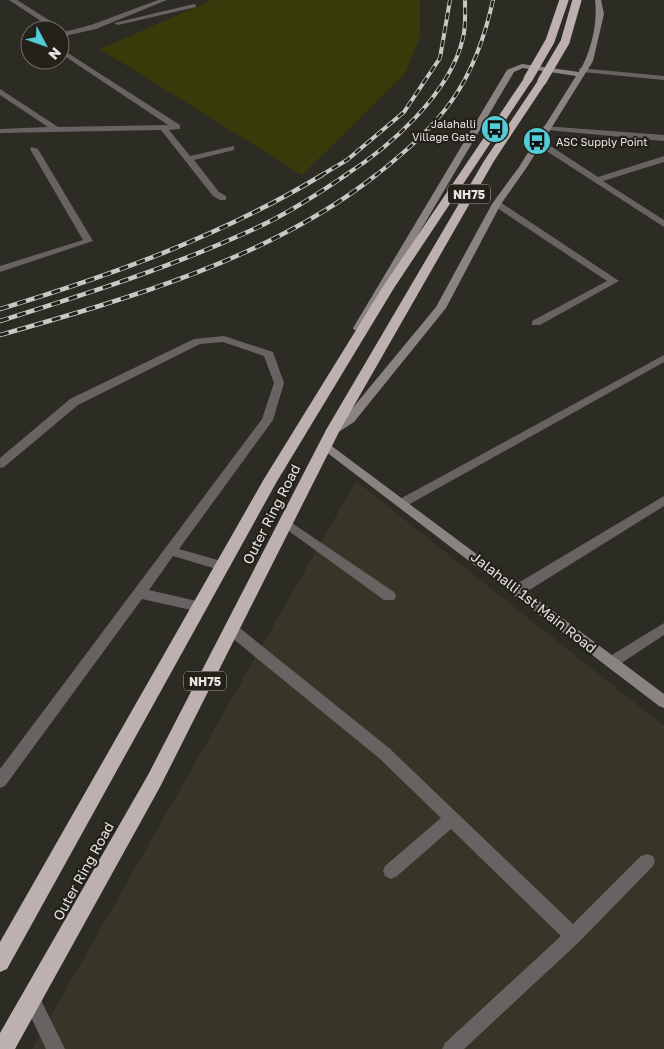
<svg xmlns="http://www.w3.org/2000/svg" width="664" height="1049" viewBox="0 0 664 1049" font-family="'Golos Text',sans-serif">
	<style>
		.built { fill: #383528 }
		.green { fill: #383b09 }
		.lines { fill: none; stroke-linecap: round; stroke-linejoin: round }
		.lane { fill: #686362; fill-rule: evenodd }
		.street { fill: #686362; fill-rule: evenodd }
		.secondary { fill: #8a8381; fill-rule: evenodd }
		.highway { fill: #bcb1ae; fill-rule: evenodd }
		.rail-far1-casing { stroke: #c9c8c3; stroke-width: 4 }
		.rail-casing { stroke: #c9c8c3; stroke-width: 4.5 }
		.rail-far1 { stroke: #23211a; stroke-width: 2.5; stroke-dasharray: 7; stroke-linecap: butt }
		.rail { stroke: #23211a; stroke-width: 3; stroke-dasharray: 9; stroke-linecap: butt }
		.highway-bridge { stroke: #bcb1ae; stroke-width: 9 }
		.labels { text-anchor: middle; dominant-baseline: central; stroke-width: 4.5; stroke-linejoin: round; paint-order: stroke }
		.far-poi-label { font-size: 11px; fill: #e5e4df; stroke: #23211a; text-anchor: end }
		.shield { fill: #23211a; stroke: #abaaa4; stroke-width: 1 }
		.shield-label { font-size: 12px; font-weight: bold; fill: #e5e4df }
		.street-label { font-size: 14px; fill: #e5e4df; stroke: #23211a }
	</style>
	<rect width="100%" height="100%" fill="#2c2b24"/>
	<!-- built -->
	<path class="built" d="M 356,481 L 664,726 L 664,1049 L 32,1049 Z"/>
	<!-- green -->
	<path class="green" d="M 212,0 L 420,0 L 420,36 L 405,74 L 302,175 L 100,49 Z"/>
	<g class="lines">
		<!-- lane -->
		<path class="lane" d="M 579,68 L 664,76 L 664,80 L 582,72 L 579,72 Z"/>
		<!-- street -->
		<g class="street">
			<path d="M 9,0 L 17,0 L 60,27 L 53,29 Z"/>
			<path d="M 158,0 L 167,0 L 96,29 L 60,37 L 60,33 L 91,25 Z"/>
			<path d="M 194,4 L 196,5 L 196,7 L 118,25 L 114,23 Z"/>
			<path d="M 60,48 L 180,125 L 180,129 L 169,130 L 190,156 L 234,146 L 234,150 L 194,160 L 219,192 L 226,196 L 226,200 L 220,200 L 213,196 L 161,130 L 0,133 L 0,129 L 48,127 L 0,95 L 0,89 L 58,127 L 168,125 L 60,53 Z"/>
			<path d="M 544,126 L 664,135 L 664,141 L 547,130 L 543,128 Z"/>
			<path d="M 534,139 L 540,139 L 598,177 L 664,156 L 664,162 L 603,181 L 664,220 L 664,227 L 534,143 Z"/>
			<path d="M 31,147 L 38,149 L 93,241 L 0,272 L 0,266 L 83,240 L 30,149 Z"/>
			<path d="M 497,201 L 500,202 L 619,281 L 540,325 L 532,325 L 532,321 L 607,281 L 494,206 L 494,202 Z"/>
			<path d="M 224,336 L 273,352 L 284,383 L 273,420 L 179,549 L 228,563 L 229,566 L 228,569 L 223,571 L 173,556 L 149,590 L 205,603 L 207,607 L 205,611 L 200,612 L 142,599 L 5,786 L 0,788 L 0,769 L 262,419 L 274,383 L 264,356 L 223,342 L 200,344 L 78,405 L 4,467 L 0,468 L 0,458 L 70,399 L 194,339 Z"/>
			<path d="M 664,355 L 664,362 L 408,505 L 400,505 L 398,502 L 400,499 Z"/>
			<path d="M 664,496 L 664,506 L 523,594 L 513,594 L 511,590 L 513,586 Z"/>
			<path d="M 286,519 L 394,592 L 396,596 L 394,600 L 384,600 L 282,526 L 280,523 L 282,520 Z"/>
			<path d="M 664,623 L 664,635 L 617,666 L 612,668 L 607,666 L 605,662 L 607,658 Z"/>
			<path d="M 231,624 L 236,625 L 389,748 L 573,924 L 641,856 L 647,854 L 653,856 L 655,861 L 653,866 L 579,942 L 464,1049 L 442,1049 L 445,1043 L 561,936 L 451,829 L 397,876 L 391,879 L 385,876 L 383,871 L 385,866 L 441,818 L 379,758 L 226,633 L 224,629 L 226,625 Z"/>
			<path d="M 31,989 L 37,992 L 65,1049 L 46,1049 L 22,998 L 25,992 Z"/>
		</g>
		<!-- secondary -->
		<g class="secondary">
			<path d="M 595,0 L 601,0 L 604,14 L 593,61 L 527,167 L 501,204 L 446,308 L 354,422 L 337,433 L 329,433 L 327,430 L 329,427 L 346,416 L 436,307 L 492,204 L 519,167 L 576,76 L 523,68 L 514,72 L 363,328 L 362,330 L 354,330 L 353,328 L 507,70 L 522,64 L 579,72 C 591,52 598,23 595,0 Z"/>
			<path d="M 325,441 L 664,694 L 664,708 L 659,706 L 321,448 L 319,445 L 321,442 Z"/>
		</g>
		<!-- highway -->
		<g class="highway">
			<path d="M 525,77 L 533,79 L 394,288 L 276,483 L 7,969 L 0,972 L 0,942 L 264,479 L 382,288 Z"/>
			<path d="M 539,79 L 547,81 L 494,161 L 340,430 L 160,787 L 15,1049 L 0,1049 L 0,1033 L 148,775 L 326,430 L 484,161 Z"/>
		</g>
		<defs>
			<g id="rail-far1">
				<path d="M 320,176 L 347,160 L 404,112 L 440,58 L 450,0"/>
				<path d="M 344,176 C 390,147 450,94 463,38 C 466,26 465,13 465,0"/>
				<path d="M 375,176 C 442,123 474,86 493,0"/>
			</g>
			<g id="rail">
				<path d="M 0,309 C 112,275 221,236 322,175"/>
				<path d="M 0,321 C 86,294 172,267 254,229 C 287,214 316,195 346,175"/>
				<path d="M 0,335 C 127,299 271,258 376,175"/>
			</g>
		</defs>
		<!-- rail-far1 casing -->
		<use href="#rail-far1" class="rail-far1-casing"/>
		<!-- rail casing -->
		<use href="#rail" class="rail-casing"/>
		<!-- rail-far1 -->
		<use href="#rail-far1" class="rail-far1"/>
		<!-- rail -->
		<use href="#rail" class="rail"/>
		<!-- highway-bridge -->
		<g class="highway-bridge">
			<path d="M 528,79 L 550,41 L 564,0"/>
			<path d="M 542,81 L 565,42 L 577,0"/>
		</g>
	</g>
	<!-- icons -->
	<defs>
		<symbol id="bus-disc" viewBox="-11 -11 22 22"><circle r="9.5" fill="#52ccd6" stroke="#23211a"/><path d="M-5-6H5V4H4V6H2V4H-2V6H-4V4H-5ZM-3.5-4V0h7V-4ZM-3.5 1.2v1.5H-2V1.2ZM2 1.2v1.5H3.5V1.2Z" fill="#111"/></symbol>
	</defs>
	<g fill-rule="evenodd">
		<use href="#bus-disc" x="479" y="113" width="32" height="32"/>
		<use href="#bus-disc" x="521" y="125" width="32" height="32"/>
	</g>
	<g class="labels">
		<!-- far-poi labels -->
		<g class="far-poi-label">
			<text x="476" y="123">Jalahalli<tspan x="476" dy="13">Village Gate</tspan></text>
			<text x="556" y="141" text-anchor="start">ASC Supply Point</text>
		</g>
		<!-- shield labels -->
		<g class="shield">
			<rect x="448" y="184.5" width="42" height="19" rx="4"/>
			<rect x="184" y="671.5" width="42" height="19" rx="4"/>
		</g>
		<g class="shield-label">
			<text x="469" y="194">NH75</text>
			<text x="205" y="681">NH75</text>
		</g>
		<!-- street labels -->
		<g class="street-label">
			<text transform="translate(271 514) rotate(-63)">Outer Ring Road</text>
			<text transform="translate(534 602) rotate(38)">Jalahalli 1st Main Road</text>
			<text transform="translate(83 871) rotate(-61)">Outer Ring Road</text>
		</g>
	</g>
	<!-- north arrow -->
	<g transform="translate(45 45) rotate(131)"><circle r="24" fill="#23211a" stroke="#716f69"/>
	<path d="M0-4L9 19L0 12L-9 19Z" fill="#52ccd6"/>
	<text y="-8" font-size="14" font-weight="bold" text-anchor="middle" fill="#e5e4df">N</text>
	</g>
</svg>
